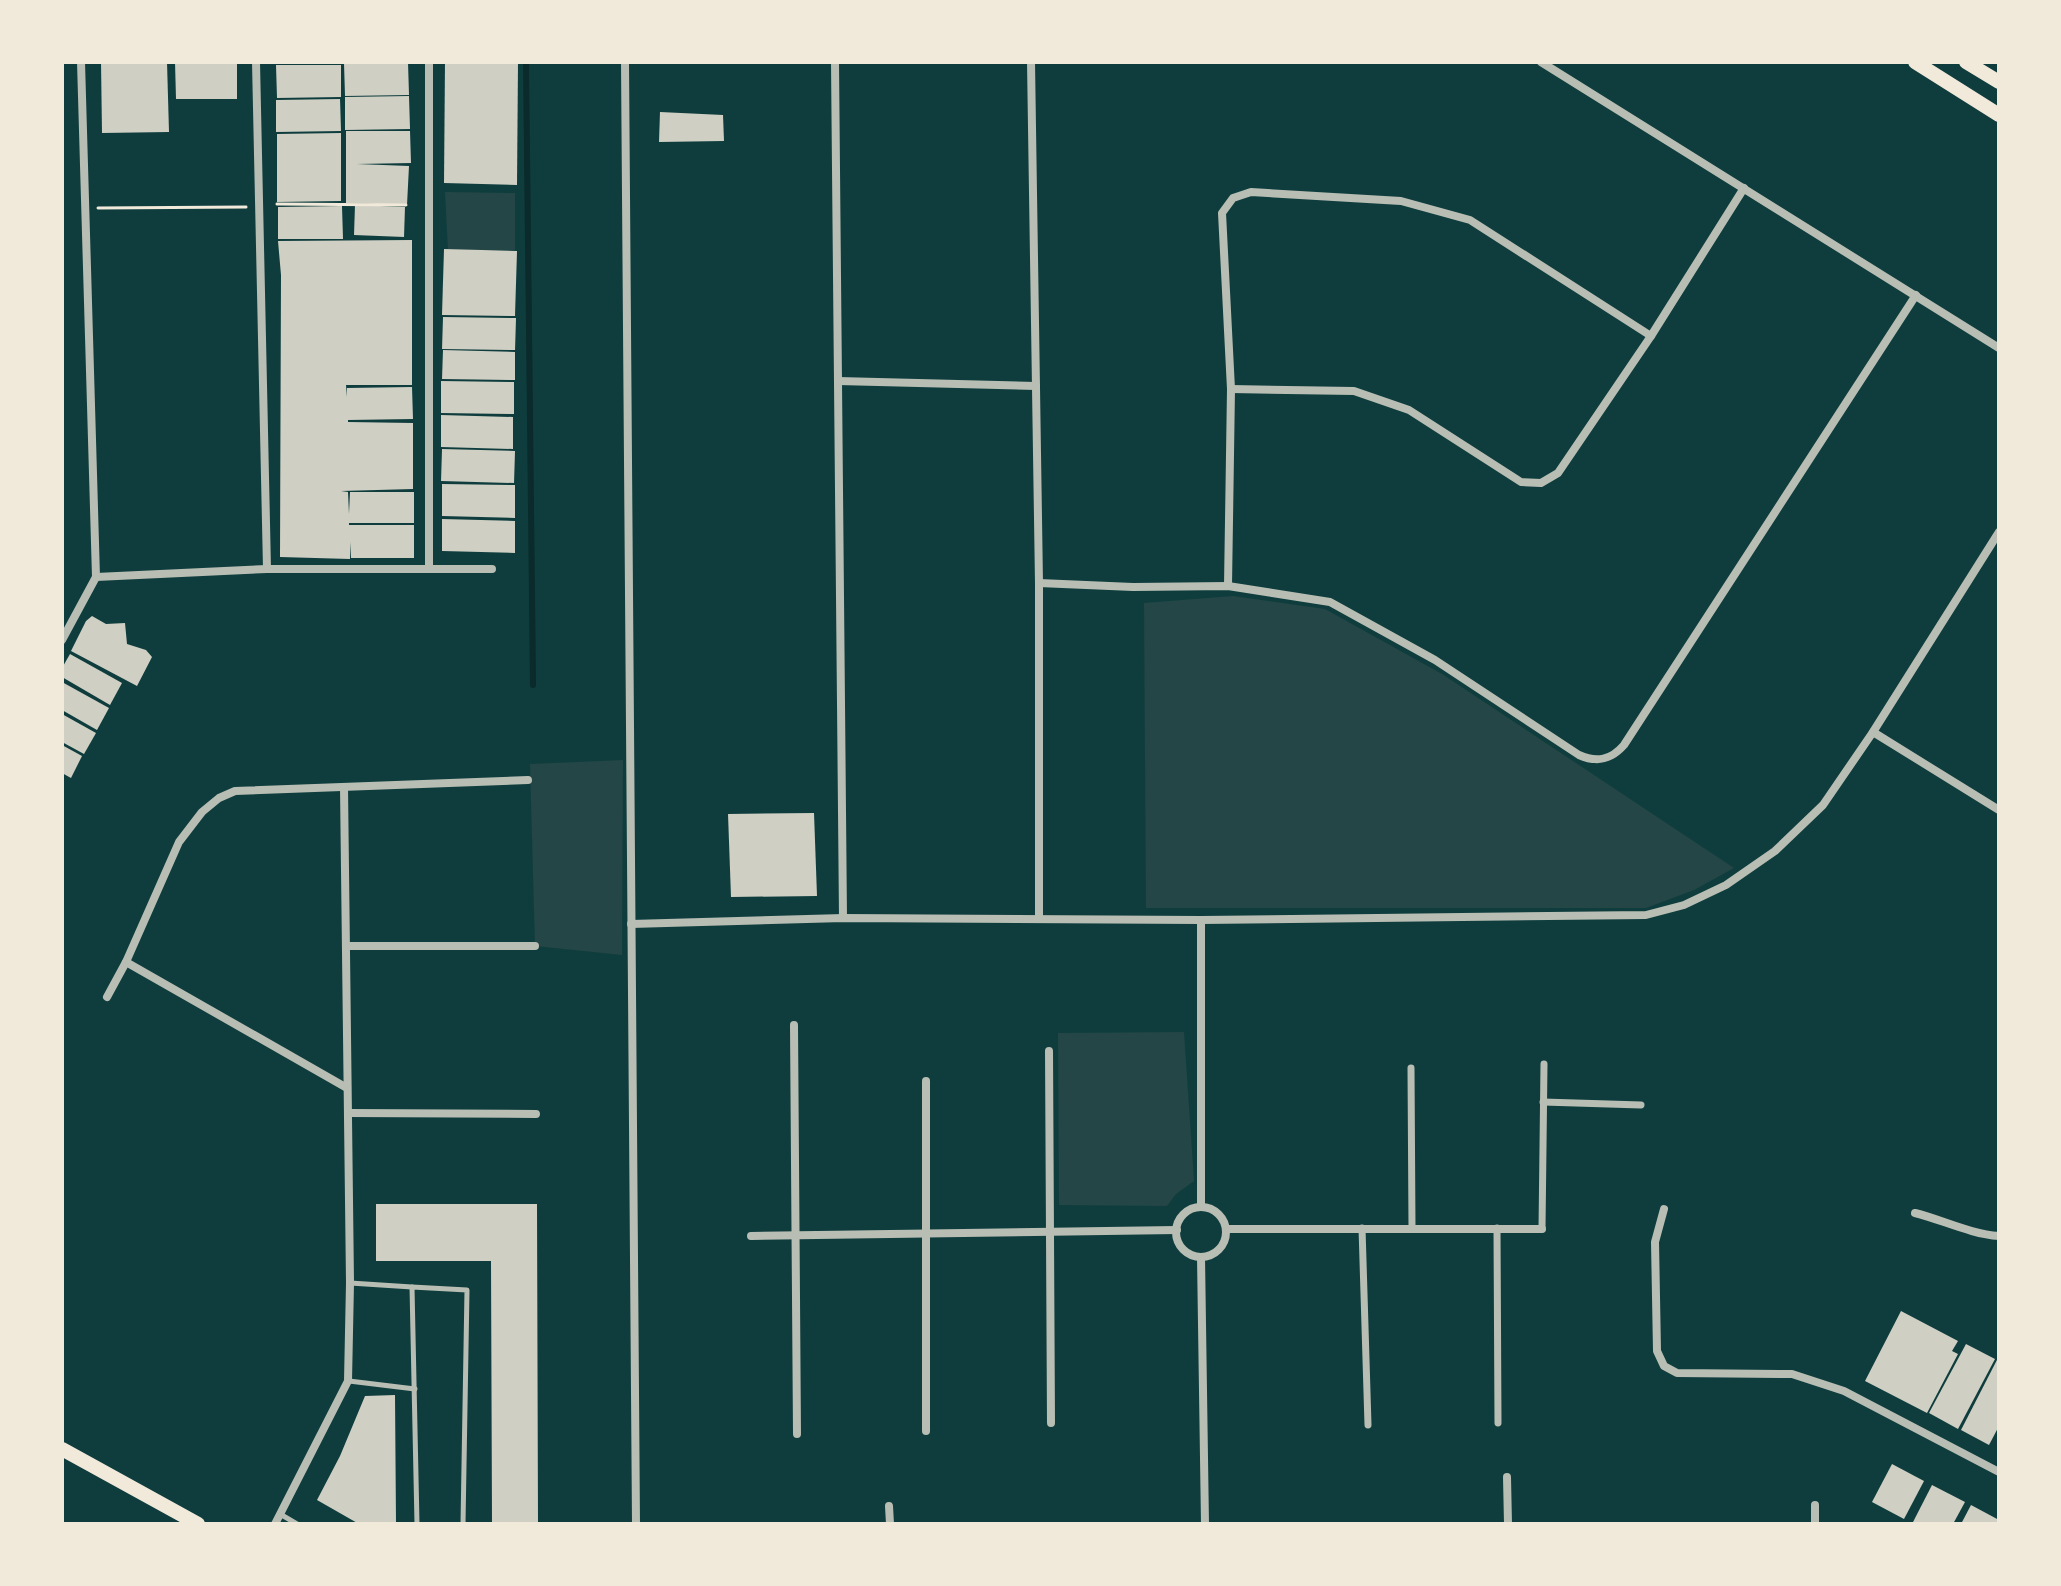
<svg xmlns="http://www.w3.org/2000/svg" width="2061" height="1586" viewBox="0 0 2061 1586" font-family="'Varela Round',sans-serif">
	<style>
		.green { fill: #244646 }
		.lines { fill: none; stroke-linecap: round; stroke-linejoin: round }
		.stream { stroke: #0a2a2b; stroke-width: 6 }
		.building { fill: #cfcfc3 }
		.path { stroke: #f1e9da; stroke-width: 3 }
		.service { stroke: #b8beb3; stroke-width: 5 }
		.pedestrian { stroke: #b8beb3; stroke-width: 7 }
		.minor { stroke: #b8beb3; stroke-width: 8 }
		.secondary { stroke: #f1e9da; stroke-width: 14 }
	</style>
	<rect width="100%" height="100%" fill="#0f3d3e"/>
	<!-- green -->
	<g class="green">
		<path d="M 445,192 L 515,193 L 515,250 L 448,250 Z"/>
		<path d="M 1233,596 L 1325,609 L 1442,674 L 1734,868 L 1694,890 L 1646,908 L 1146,908 L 1144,603 Z"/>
		<path d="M 623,760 L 622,955 L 535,946 L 530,764 Z"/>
		<path d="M 1184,1032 L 1194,1181 L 1176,1194 L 1167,1206 L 1059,1205 L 1058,1033 Z"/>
	</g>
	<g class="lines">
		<!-- stream -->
		<path class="stream" d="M 526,62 L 533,685"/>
	</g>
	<!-- building -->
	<g class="building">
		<path d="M 101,62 L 167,62 L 169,132 L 102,133 Z"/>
		<path d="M 175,62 L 237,62 L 237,99 L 176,99 Z"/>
		<path d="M 445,62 L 518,62 L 517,185 L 444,183 Z"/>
		<path d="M 408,63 L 409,95 L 345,96 L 344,64 Z"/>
		<path d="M 276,65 L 341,65 L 341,97 L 277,98 Z"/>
		<path d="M 409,96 L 410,129 L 345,130 L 345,97 Z"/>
		<path d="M 340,99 L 341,131 L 276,132 L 276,100 Z"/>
		<path d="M 660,112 L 723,115 L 724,141 L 659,142 Z"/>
		<path d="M 346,131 L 410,131 L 411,163 L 357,164 L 409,166 L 407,205 L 346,203 Z"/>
		<path d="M 341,133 L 341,201 L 277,202 L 277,134 Z"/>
		<path d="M 355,205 L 405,207 L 404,237 L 354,235 Z"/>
		<path d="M 342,206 L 343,239 L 278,239 L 278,207 Z"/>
		<path d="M 412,240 L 412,385 L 346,385 L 347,397 L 347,388 L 412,387 L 413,419 L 348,420 L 348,422 L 413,423 L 413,489 L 341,491 L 348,492 L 349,514 L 350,492 L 414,492 L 414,523 L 349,523 L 349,525 L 414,525 L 414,558 L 351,558 L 350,542 L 350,559 L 280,557 L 281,275 L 278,241 Z"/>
		<path d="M 444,249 L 517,251 L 515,316 L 442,315 Z"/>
		<path d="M 443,317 L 516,318 L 515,350 L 442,349 Z"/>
		<path d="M 443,350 L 515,352 L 515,380 L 442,379 Z"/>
		<path d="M 441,381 L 514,382 L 514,414 L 441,413 Z"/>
		<path d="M 441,415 L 513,417 L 513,449 L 441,447 Z"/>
		<path d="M 442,449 L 515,451 L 514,483 L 441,481 Z"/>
		<path d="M 442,484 L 515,485 L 515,518 L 442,516 Z"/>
		<path d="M 442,519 L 515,521 L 515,553 L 442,551 Z"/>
		<path d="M 92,616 L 106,624 L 125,623 L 127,644 L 146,650 L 152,657 L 137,686 L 71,651 L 86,621 Z"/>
		<path d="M 70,654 L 122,683 L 110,705 L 62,677 L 62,668 Z"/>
		<path d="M 62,682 L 109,708 L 97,730 L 62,710 Z"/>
		<path d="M 62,714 L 96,733 L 84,754 L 62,742 Z"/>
		<path d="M 62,745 L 82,756 L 71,778 L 62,773 Z"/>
		<path d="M 814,813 L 817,896 L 731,897 L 728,814 Z"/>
		<path d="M 376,1204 L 537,1204 L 538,1524 L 492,1524 L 491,1261 L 376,1261 Z"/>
		<path d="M 1901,1311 L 1958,1341 L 1952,1351 L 1958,1354 L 1927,1413 L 1865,1381 Z"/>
		<path d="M 1966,1344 L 1995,1359 L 1958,1429 L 1929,1413 Z"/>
		<path d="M 1999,1356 L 1999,1426 L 1989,1445 L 1961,1430 Z"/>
		<path d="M 395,1395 L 396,1524 L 359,1524 L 317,1500 L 340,1456 L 365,1396 Z"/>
		<path d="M 1892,1464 L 1924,1481 L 1904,1519 L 1872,1502 Z"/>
		<path d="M 1932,1485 L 1965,1502 L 1953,1524 L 1912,1524 Z"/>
		<path d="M 1971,1505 L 1999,1520 L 1999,1524 L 1961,1524 Z"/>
	</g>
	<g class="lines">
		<!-- path -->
		<g class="path">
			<path d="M 277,204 L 406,205"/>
			<path d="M 98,208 L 246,207"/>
		</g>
		<!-- service -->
		<g class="service">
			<path d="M 350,1283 L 412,1287"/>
			<path d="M 349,1381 L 415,1389"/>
			<path d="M 280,1514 L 297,1524"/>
			<path d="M 417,1524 L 412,1287 L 467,1290 L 463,1524"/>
		</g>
		<!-- pedestrian -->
		<g class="pedestrian">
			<path d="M 1411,1068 L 1412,1228"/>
			<path d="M 1543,1102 L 1641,1105"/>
			<path d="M 1362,1228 L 1368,1425"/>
			<path d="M 1497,1228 L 1498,1423"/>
			<path d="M 1542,1229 L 1544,1064"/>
		</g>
		<!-- minor -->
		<g class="minor">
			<path d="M 256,62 L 267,569"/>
			<path d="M 429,62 L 429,568"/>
			<path d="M 625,62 L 636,1524"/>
			<path d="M 835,62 L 843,918"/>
			<path d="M 1031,62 L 1039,583 L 1039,919"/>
			<path d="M 1541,62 L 1999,348"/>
			<path d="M 838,381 L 1036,386"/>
			<path d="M 1231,389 L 1354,391 L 1409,410 L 1521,482 L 1541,483 L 1558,473 L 1651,336 L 1744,188"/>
			<path d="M 96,577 L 267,569 L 492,569"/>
			<path d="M 1039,583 L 1133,587 L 1228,586 L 1330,602 L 1435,660 L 1579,755 C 1597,763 1611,760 1624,745 L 1916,295"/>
			<path d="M 1228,586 L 1231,389 L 1222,213 L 1233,198 L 1251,192 L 1401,201 L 1470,220 L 1651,336"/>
			<path d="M 62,640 L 96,577 L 81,62"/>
			<path d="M 1873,732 L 1999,810"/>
			<path d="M 631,924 L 843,918 L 1201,920 L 1646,915 L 1684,905 L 1726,885 L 1775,851 L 1823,805 L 1873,732 L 1999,532"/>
			<path d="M 346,946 L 535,946"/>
			<path d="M 126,962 L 347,1088"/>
			<path d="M 107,997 L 126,962 L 179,842 L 202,812 L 219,798 L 235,791 L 528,780"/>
			<path d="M 794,1025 L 797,1434"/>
			<path d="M 1049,1051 L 1051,1423"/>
			<path d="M 926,1081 L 926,1431"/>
			<path d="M 348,1113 L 536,1114"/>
			<path d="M 1201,1207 L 1201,920"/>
			<circle cx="1201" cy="1232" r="25"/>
			<path d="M 1664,1209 L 1655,1242 L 1657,1351 L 1664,1366 L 1677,1373 L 1792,1374 L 1844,1391 L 1999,1472"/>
			<path d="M 1915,1213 C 1943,1220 1970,1234 1999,1236"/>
			<path d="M 1226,1229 L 1542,1229"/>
			<path d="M 751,1236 L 1177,1230"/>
			<path d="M 1201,1257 L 1205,1524"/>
			<path d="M 1507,1477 L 1508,1524"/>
			<path d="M 1815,1505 L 1815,1524"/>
			<path d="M 889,1506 L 890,1524"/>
			<path d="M 275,1524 L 348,1381 L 350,1283 L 344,787"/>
		</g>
		<!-- secondary -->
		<g class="secondary">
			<path d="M 1915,62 L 1999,115"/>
			<path d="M 1966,62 L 1999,82"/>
			<path d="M 62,1449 L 198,1524"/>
		</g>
	</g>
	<!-- border -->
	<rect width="2061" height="1586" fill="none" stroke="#f1e9da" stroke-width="128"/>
</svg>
